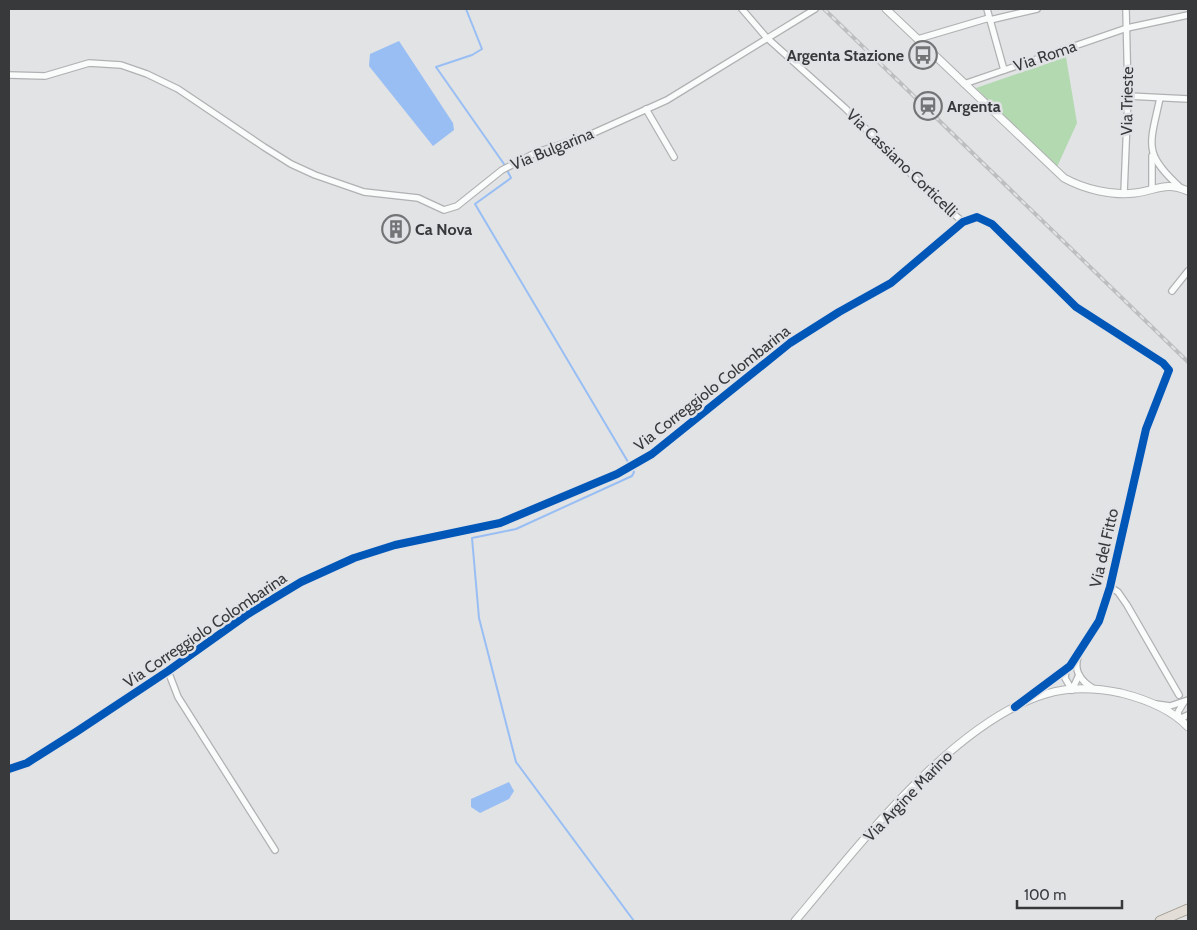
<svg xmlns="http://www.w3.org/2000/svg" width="1197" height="930" viewBox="0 0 1197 930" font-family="Cabin,sans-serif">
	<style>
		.green { fill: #b2d9af }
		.water { fill: #98bef4 }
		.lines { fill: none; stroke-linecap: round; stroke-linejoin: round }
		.stream { stroke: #98bef4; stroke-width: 2 }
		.minor-casing { stroke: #b0b1b2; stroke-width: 8 }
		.tertiary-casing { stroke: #b0b1b2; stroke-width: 9 }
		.primary-casing { stroke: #a09a8e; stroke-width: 11 }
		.minor { stroke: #fafbfb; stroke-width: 5.5 }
		.tertiary { stroke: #fafbfb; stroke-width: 7 }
		.primary { stroke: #e2ded7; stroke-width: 9 }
		.rail-casing { stroke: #bdbebf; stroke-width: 4 }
		.rail { stroke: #e0e2e6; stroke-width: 2; stroke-dasharray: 5.5; stroke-linecap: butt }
		.cycleway-casing { stroke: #e0e2e6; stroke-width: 11 }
		.cycleway { stroke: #0057b8; stroke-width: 8 }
		.labels { text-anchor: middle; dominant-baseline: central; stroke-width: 5; stroke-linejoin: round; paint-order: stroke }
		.poi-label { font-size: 16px; font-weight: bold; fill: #38393a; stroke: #e0e2e6; text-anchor: start }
		.street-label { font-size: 16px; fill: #38393a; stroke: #e0e2e6 }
	</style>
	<rect width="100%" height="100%" fill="#e1e3e5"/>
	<!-- green -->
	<path class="green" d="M 1066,57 L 1077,123 L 1057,167 L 976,88 Z"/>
	<!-- water -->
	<g class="water">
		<path d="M 399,41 L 453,123 L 454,130 L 433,146 L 369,66 L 370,54 Z"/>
		<path d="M 509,782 L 514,791 L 509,799 L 480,813 L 471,807 L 471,799 Z"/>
	</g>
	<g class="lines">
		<!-- stream -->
		<path class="stream" d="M 466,9 L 482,49 L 472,55 L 436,67 L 504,164 L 511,178 L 475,204 L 634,472 L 632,476 L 516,529 L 472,538 L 479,618 L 516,762 L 634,921"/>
		<defs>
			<g id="minor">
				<path d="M 742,9 L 766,37 L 845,108 L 931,194 L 963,222"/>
				<path d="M 987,9 L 1004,70"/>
				<path d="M 990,20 L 1037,9"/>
				<path d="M 918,39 L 989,18"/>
				<path d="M 9,75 L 45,76 L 89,63 L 121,65 L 147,74 L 178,89 L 264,147 L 291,164 L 315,175 L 364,192 L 418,198 L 444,210 L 457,206 L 502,170 L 537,152 L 587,136 L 667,100 L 815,9"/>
				<path d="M 964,84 L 1127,28 L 1188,15"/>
				<path d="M 1128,96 L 1188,99"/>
				<path d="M 1160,98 C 1150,145 1142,153 1181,188"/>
				<path d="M 646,109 L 674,157"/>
				<path d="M 1152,156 L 1152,189"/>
				<path d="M 1124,193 L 1128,96 L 1126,9"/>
				<path d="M 1172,291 L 1188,271"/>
				<path d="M 1110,587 L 1118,592 L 1127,605 L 1179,695"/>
				<path d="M 1078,657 C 1073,672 1082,682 1094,689"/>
				<path d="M 1066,670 L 1065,678 L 1072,690 L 1079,675"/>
				<path d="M 168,671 L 178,697 L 275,850"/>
				<path d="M 1184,702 L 1178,712 L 1179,719 L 1188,715"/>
				<path d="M 1156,704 L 1170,706 L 1188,700"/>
				<path d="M 9,769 L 27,763 L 76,732 L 168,671 L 248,614 L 301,582 L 354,558 L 395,545 L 500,523 L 617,474 L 652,454 L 790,343 L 839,312 L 891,283 L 963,222 L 977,217 L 992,224 L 1076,307 L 1163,363 L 1169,370 L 1146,429 L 1110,587 L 1099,621 L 1070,666 L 1023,701"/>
			</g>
			<g id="tertiary">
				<path d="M 886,9 L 1064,178 C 1084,189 1112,196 1135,193 C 1158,190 1165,181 1188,191"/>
				<path d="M 795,921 C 857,848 952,722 1046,694 C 1069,687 1097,688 1121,693 C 1145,699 1171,709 1188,727"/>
			</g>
			<path id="primary" d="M 1160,921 L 1188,909"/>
		</defs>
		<!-- minor casing -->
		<use href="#minor" class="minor-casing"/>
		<!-- tertiary casing -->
		<use href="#tertiary" class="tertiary-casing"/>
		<!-- primary casing -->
		<use href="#primary" class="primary-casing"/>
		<!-- minor -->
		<use href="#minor" class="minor"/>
		<!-- tertiary -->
		<use href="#tertiary" class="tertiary"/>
		<!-- primary -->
		<use href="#primary" class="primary"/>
		<defs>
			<path id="rail" d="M 824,9 L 1188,362"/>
		</defs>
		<!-- rail casing -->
		<use href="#rail" class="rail-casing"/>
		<!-- rail -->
		<use href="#rail" class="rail"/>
		<defs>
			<path id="cycleway" d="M 9,769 L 27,763 L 76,732 L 168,671 L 248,614 L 301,582 L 354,558 L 395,545 L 500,523 L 617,474 L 652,454 L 790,343 L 839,312 L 891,283 L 963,222 L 977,217 L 992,224 L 1076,307 L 1163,363 L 1169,370 L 1146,429 L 1110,587 L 1099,621 L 1070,666 L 1015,707"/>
		</defs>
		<!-- cycleway casing -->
		<use href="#cycleway" class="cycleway-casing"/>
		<!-- cycleway -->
		<use href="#cycleway" class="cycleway"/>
	</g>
	<!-- icons -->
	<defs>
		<symbol id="bus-ring" viewBox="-11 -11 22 22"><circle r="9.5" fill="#e0e2e6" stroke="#737476" stroke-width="1.5"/><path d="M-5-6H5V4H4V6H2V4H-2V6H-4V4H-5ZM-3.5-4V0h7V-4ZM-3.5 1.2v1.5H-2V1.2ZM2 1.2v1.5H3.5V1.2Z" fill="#737476"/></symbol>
		<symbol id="station-ring" viewBox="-11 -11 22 22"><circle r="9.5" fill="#e0e2e6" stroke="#737476" stroke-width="1.5"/><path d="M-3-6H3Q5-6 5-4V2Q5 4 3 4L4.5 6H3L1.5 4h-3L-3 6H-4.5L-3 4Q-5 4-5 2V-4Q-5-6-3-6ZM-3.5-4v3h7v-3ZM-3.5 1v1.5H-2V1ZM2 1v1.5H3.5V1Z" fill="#737476"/></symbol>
		<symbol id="building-ring" viewBox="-11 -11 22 22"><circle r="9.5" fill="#e0e2e6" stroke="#737476" stroke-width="1.5"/><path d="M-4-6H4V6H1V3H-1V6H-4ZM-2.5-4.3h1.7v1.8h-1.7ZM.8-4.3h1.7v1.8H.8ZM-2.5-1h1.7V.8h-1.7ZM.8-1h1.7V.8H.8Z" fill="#737476"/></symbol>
	</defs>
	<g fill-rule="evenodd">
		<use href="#bus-ring" x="907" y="39" width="32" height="32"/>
		<use href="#station-ring" x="912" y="90" width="32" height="32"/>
		<use href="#building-ring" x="380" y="213" width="32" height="32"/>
	</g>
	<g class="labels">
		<!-- poi labels -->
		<g class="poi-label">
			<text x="904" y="55" text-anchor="end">Argenta Stazione</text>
			<text x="947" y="106">Argenta</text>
			<text x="415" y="229">Ca Nova</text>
		</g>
		<!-- street labels -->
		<g class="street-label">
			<text transform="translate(1045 56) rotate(-19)">Via Roma</text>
			<text transform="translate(1127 101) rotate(-89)">Via Trieste</text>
			<text transform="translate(552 149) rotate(-22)">Via Bulgarina</text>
			<text transform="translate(902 163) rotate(44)">Via Cassiano Corticelli</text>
			<text transform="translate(712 388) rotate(-38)">Via Correggiolo Colombarina</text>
			<text transform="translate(1104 548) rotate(-77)">Via del Fitto</text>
			<text transform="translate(205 630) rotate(-34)">Via Correggiolo Colombarina</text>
			<text transform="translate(908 796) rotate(-46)">Via Argine Marino</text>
		</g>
	</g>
	<!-- border -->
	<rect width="1197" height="930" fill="none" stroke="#38393a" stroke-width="20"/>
	<!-- scale -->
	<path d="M1017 900v8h105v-8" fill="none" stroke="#38393a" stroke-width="2.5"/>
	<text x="1024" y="900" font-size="15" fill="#38393a" stroke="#e0e2e6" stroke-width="4" paint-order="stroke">100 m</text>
</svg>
